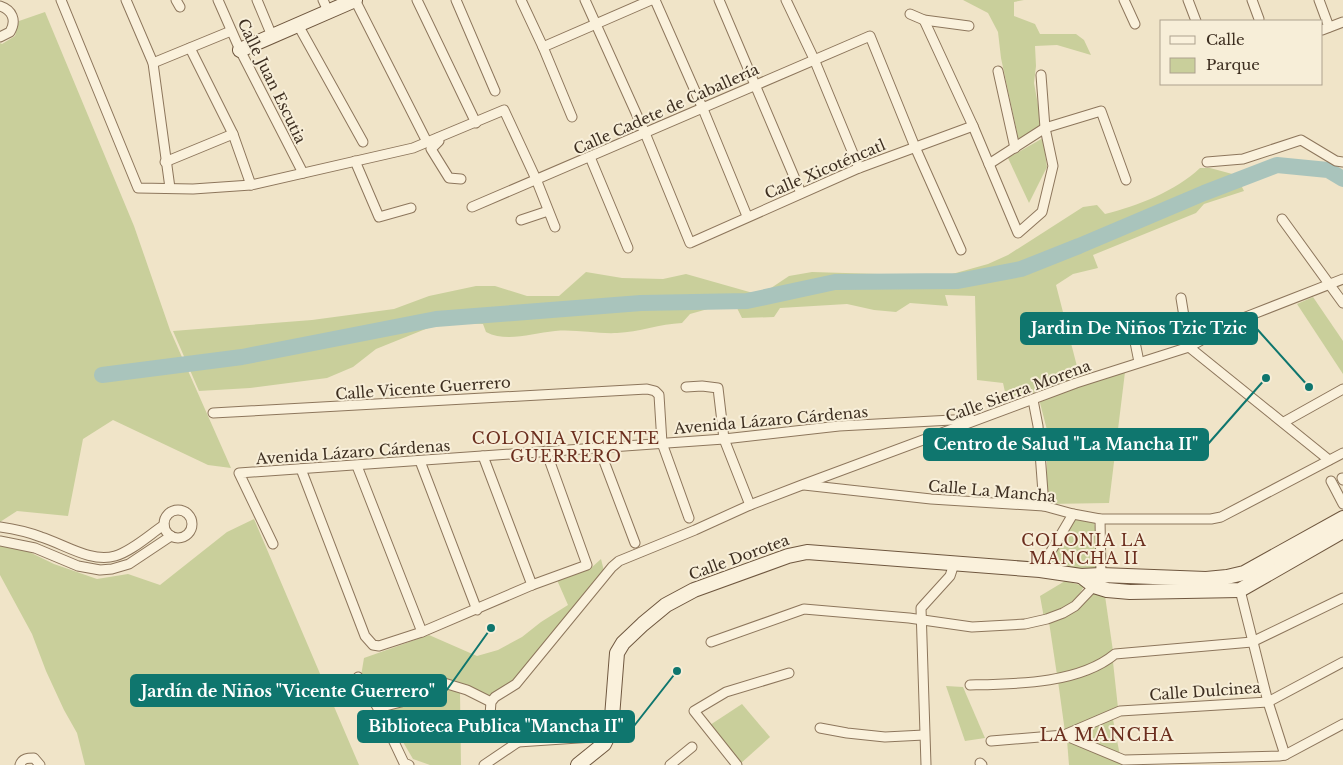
<svg xmlns="http://www.w3.org/2000/svg" width="1343" height="765" viewBox="0 0 1343 765" font-family="'Libre Baskerville',serif">
	<style>
		.green { fill: #c9cf9b }
		.lines { fill: none; stroke-linecap: round; stroke-linejoin: round }
		.river { stroke: #a9c4bc; stroke-width: 16 }
		.street-casing { stroke: #8d765c; stroke-width: 11 }
		.secondary-casing { stroke: #6f573f; stroke-width: 16 }
		.street { stroke: #faf1dc; stroke-width: 9 }
		.secondary { stroke: #faf1dc; stroke-width: 14 }
		.labels { text-anchor: middle; dominant-baseline: central; stroke-width: 4; stroke-linejoin: round; paint-order: stroke }
		.street-label { font-size: 15px; fill: #3d2e20; stroke: #f7eed8 }
		.neighbourhood-label { font-size: 16px; letter-spacing: 1px; fill: #6b2e1e; stroke: #f7eed8 }
		.quarter-label { font-size: 18px; letter-spacing: 1px; fill: #6b2e1e; stroke: #f7eed8 }
		.leader { fill: none; stroke: #0f766e; stroke-width: 2 }
		.callout-dot { fill: #0f766e; stroke: #f7eed8; stroke-width: 2 }
		.callout { fill: #0f766e; stroke: #0f766e; stroke-width: 2 }
		.callout-label { font-size: 16px; text-anchor: middle; font-weight: bold; fill: #fff }
	</style>
	<rect width="100%" height="100%" fill="#f0e4c8"/>
	<!-- green -->
	<g class="green">
		<path d="M 963,0 L 1024,0 L 1014,2 L 1014,16 L 1035,24 L 1040,34 L 1076,34 L 1084,40 L 1091,55 L 1057,45 L 1035,46 L 1036,66 L 1034,83 L 1042,127 L 1019,142 L 1001,58 L 998,32 L 988,13 Z"/>
		<path d="M 45,12 L 134,226 L 170,330 L 231,468 L 208,465 L 113,420 L 83,439 L 68,516 L 17,511 L 0,522 L 0,43 L 2,44 L 15,36 L 19,21 Z"/>
		<path d="M 1043,138 L 1047,167 L 1029,203 L 1008,158 Z"/>
		<path d="M 1200,168 L 1210,168 L 1236,175 L 1244,191 L 1204,204 L 1196,213 L 1093,255 L 1098,268 L 1073,274 L 1056,285 L 1080,378 L 1007,401 L 1003,383 L 977,380 L 975,296 L 945,295 L 948,306 L 910,303 L 896,312 L 874,310 L 847,304 L 780,308 L 774,317 L 742,318 L 736,306 L 722,305 L 690,314 L 682,323 C 660,324 639,332 617,333 C 596,334 575,329 555,331 C 532,333 507,343 486,332 L 483,324 L 443,322 L 376,349 L 353,367 L 327,378 L 250,388 L 199,391 L 173,331 L 312,320 L 394,309 L 429,296 L 476,286 L 495,286 L 527,296 L 559,296 L 586,272 L 622,278 L 663,279 L 686,274 L 753,293 L 771,288 L 789,276 L 812,272 L 945,276 L 988,264 L 1008,255 L 1083,207 L 1097,205 L 1105,214 C 1137,206 1176,191 1200,168 Z"/>
		<path d="M 1313,297 L 1343,341 L 1343,374 L 1297,304 Z"/>
		<path d="M 1125,372 L 1109,503 L 1047,504 L 1047,430 L 1039,399 Z"/>
		<path d="M 1074,517 L 1094,522 C 1097,536 1100,555 1095,569 L 1085,571 L 1048,564 Z"/>
		<path d="M 254,519 L 359,765 L 85,765 L 77,733 L 64,710 L 46,671 L 32,634 L 0,575 L 0,545 L 21,548 L 54,564 L 97,579 L 128,574 L 160,585 L 227,532 Z"/>
		<path d="M 601,559 L 604,571 L 512,685 L 489,698 L 445,679 L 395,701 L 379,704 L 361,676 L 364,658 L 429,635 L 477,656 L 498,650 L 522,637 L 541,622 L 568,605 L 557,580 L 591,568 Z"/>
		<path d="M 1065,581 L 1084,586 C 1075,604 1062,609 1044,618 L 1040,596 Z"/>
		<path d="M 1097,590 L 1105,596 L 1113,651 L 1105,659 L 1057,675 L 1049,622 Z"/>
		<path d="M 1113,662 L 1118,708 L 1065,732 L 1058,681 L 1074,678 Z"/>
		<path d="M 443,685 L 460,692 L 461,765 L 430,765 L 413,759 L 386,713 L 388,707 L 422,698 Z"/>
		<path d="M 946,686 L 963,687 L 985,738 L 965,741 Z"/>
		<path d="M 742,704 L 770,737 L 740,764 L 710,725 Z"/>
		<path d="M 1112,714 L 1120,756 L 1070,735 Z"/>
		<path d="M 1067,740 L 1121,762 L 1121,765 L 1069,765 Z"/>
	</g>
	<g class="lines">
		<!-- river -->
		<path class="river" d="M 102,375 L 242,357 L 436,319 L 641,303 L 747,301 L 835,282 L 958,281 L 1021,269 L 1079,246 L 1204,193 L 1277,165 L 1328,170 L 1343,179"/>
		<defs>
			<g id="street">
				<path d="M 61,0 L 138,188 L 193,189 L 251,185 L 413,148 L 504,110 L 536,179 L 555,227"/>
				<path d="M 126,0 L 153,63 L 170,188"/>
				<path d="M 176,0 L 180,7"/>
				<path d="M 218,0 L 240,50 L 303,173"/>
				<path d="M 257,0 L 272,36"/>
				<path d="M 323,0 L 328,11"/>
				<path d="M 355,0 L 427,142"/>
				<path d="M 417,0 L 476,123"/>
				<path d="M 456,0 L 495,91"/>
				<path d="M 521,0 L 543,47 L 572,117"/>
				<path d="M 585,0 L 645,133 L 690,243 L 859,168 L 973,126"/>
				<path d="M 655,0 L 703,109 L 747,216"/>
				<path d="M 719,0 L 801,193"/>
				<path d="M 786,0 L 814,59 L 859,168"/>
				<path d="M 1124,0 L 1135,24"/>
				<path d="M 1188,0 L 1196,21"/>
				<path d="M 1252,0 L 1259,19"/>
				<path d="M 1319,0 L 1329,27"/>
				<path d="M 0,6 C 12,10 17,20 10,32 L 0,37"/>
				<path d="M 910,14 L 924,20 L 969,26"/>
				<path d="M 924,20 L 973,126 L 1018,233 L 1042,212 L 1053,166 L 1045,128 L 1041,75"/>
				<path d="M 298,25 L 363,142"/>
				<path d="M 1322,30 L 1343,22"/>
				<path d="M 543,47 L 651,0"/>
				<path d="M 190,48 L 233,134 L 251,185"/>
				<path d="M 153,63 L 231,31"/>
				<path d="M 998,71 L 1015,148"/>
				<path d="M 438,138 L 439,141 L 431,149 L 449,178 L 461,179"/>
				<path d="M 590,157 L 628,248"/>
				<path d="M 355,161 L 379,217 L 411,208"/>
				<path d="M 165,162 L 233,134"/>
				<path d="M 1207,162 L 1243,159 L 1301,140 L 1336,161 L 1343,162"/>
				<path d="M 989,164 L 1045,128 L 1101,111 L 1126,180"/>
				<path d="M 472,207 L 870,36 L 915,147 L 961,250"/>
				<path d="M 1282,219 L 1343,303"/>
				<path d="M 521,220 L 548,211"/>
				<path d="M 1181,298 L 1189,347 L 1329,460"/>
				<path d="M 1135,342 L 1139,362"/>
				<path d="M 686,387 L 702,386 L 718,388 L 724,439 L 750,505"/>
				<path d="M 1033,400 L 1038,426 L 1044,506"/>
				<path d="M 213,413 L 647,389 L 655,391 L 659,395 L 662,443 L 689,518"/>
				<path d="M 1284,422 L 1343,389"/>
				<path d="M 599,448 L 635,543"/>
				<path d="M 483,456 L 532,585"/>
				<path d="M 420,461 L 477,610"/>
				<path d="M 357,466 L 422,632"/>
				<path d="M 301,469 L 365,636 L 373,645 L 379,646 L 422,632 L 532,585 L 587,565 L 546,451"/>
				<path d="M 1342,478 L 1343,480"/>
				<path d="M 1331,481 L 1343,504"/>
				<path d="M 804,485 L 931,499 L 1044,506 L 1073,514 L 1100,519 L 1211,519 L 1221,517 L 1343,453"/>
				<circle cx="178" cy="524" r="14"/>
				<path d="M 0,527 C 14,529 28,532 41,537 C 64,544 91,563 115,556 C 132,551 149,535 164,525"/>
				<path d="M 0,541 L 35,548 L 78,566 L 100,570 L 112,569 L 129,564 L 171,536"/>
				<path d="M 273,544 L 239,473 L 724,439 L 839,426 L 971,419"/>
				<path d="M 1040,570 L 1073,514"/>
				<path d="M 1240,590 L 1268,702 L 1285,755"/>
				<path d="M 711,642 L 804,609 L 909,618 L 972,627 L 1025,624 L 1047,619 L 1063,613 L 1075,606 L 1094,586 L 1101,575 L 1100,519"/>
				<path d="M 358,677 L 378,708 L 404,763 L 409,765"/>
				<path d="M 970,685 C 1015,684 1079,684 1115,654 L 1252,642 L 1343,598"/>
				<path d="M 378,708 L 401,702 L 444,683 L 467,690 L 491,702"/>
				<path d="M 820,728 L 847,733 L 885,737 L 924,735"/>
				<path d="M 1064,735 L 1120,711 L 1268,702 L 1343,662"/>
				<path d="M 608,736 L 518,742 L 495,730 L 490,715 L 491,702 L 495,697 L 516,684 L 612,567 L 619,561 L 695,530 L 750,505 L 802,485 L 1076,383 L 1189,347 L 1238,320 L 1343,279"/>
				<path d="M 991,741 L 1064,735 L 1124,760 L 1279,756 L 1285,755 L 1343,724"/>
				<path d="M 980,763 L 982,765"/>
				<path d="M 20,765 C 22,758 28,758 34,758 L 40,765"/>
				<path d="M 484,765 L 518,742"/>
				<path d="M 670,765 L 692,747"/>
				<path d="M 737,765 L 694,711 L 726,692 L 789,673"/>
				<path d="M 926,765 L 921,608 L 950,576 L 954,564"/>
			</g>
			<g id="secondary">
				<path d="M 240,50 L 355,0"/>
				<path d="M 1081,576 L 1094,586 L 1107,590 L 1130,592 L 1240,590 L 1343,531"/>
				<path d="M 578,765 L 604,744 L 608,736 L 612,717 L 617,653 L 623,643 L 643,624 L 666,605 L 694,590 L 788,556 L 807,552 L 1040,570 L 1081,576 L 1101,575 L 1206,579 L 1227,577 L 1244,573 L 1343,518"/>
			</g>
		</defs>
		<!-- street casing -->
		<use href="#street" class="street-casing"/>
		<!-- secondary casing -->
		<use href="#secondary" class="secondary-casing"/>
		<!-- street -->
		<use href="#street" class="street"/>
		<!-- secondary -->
		<use href="#secondary" class="secondary"/>
	</g>
	<g class="labels">
		<!-- street labels -->
		<g class="street-label">
			<text transform="translate(272 81) rotate(64)">Calle Juan Escutia</text>
			<text transform="translate(666 109) rotate(-24)">Calle Cadete de Caballería</text>
			<text transform="translate(825 169) rotate(-23)">Calle Xicoténcatl</text>
			<text transform="translate(423 388) rotate(-4)">Calle Vicente Guerrero</text>
			<text transform="translate(1018 391) rotate(-20)">Calle Sierra Morena</text>
			<text transform="translate(771 420) rotate(-5)">Avenida Lázaro Cárdenas</text>
			<text transform="translate(353 452) rotate(-4)">Avenida Lázaro Cárdenas</text>
			<text transform="translate(992 491) rotate(5)">Calle La Mancha</text>
			<text transform="translate(739 557) rotate(-20)">Calle Dorotea</text>
			<text transform="translate(1205 691) rotate(-4)">Calle Dulcinea</text>
		</g>
		<!-- neighbourhood labels -->
		<g class="neighbourhood-label">
			<text x="566" y="438">COLONIA VICENTE<tspan x="566" dy="18">GUERRERO</tspan></text>
			<text x="1084" y="540">COLONIA LA<tspan x="1084" dy="18">MANCHA II</tspan></text>
		</g>
		<!-- quarter labels -->
		<g class="quarter-label">
			<text x="1107" y="735">LA MANCHA</text>
		</g>
	</g>
	<!-- callouts -->
	<path class="leader" d="M1309 387L1257 329M1266 378L1208 444M491 628L446 691M677 671L634 726"/>
	<g class="callout-dot">
		<circle cx="1309" cy="387" r="5"/>
		<circle cx="1266" cy="378" r="5"/>
		<circle cx="491" cy="628" r="5"/>
		<circle cx="677" cy="671" r="5"/>
	</g>
	<g class="callout">
		<rect x="1021" y="313" width="236" height="31" rx="5"/>
		<rect x="924" y="429" width="284" height="31" rx="5"/>
		<rect x="131" y="675" width="315" height="31" rx="5"/>
		<rect x="358" y="711" width="276" height="31" rx="5"/>
	</g>
	<g class="callout-label">
		<text x="1139" y="334">Jardin De Niños Tzic Tzic</text>
		<text x="1066" y="450">Centro de Salud "La Mancha II"</text>
		<text x="288" y="697">Jardín de Niños "Vicente Guerrero"</text>
		<text x="496" y="732">Biblioteca Publica "Mancha II"</text>
	</g>
	<!-- legend -->
	<rect x="1160" y="20" width="162" height="65" fill="#f7eed8" stroke="#ada18e"/>
	<rect x="1170" y="36" width="25" height="8" fill="#faf1dc" stroke="#ada18e"/>
	<text x="1206" y="45" font-size="15" fill="#3d2e20">Calle</text>
	<rect x="1170" y="58" width="25" height="15" fill="#c9cf9b" stroke="#ada18e"/>
	<text x="1206" y="70" font-size="15" fill="#3d2e20">Parque</text>
</svg>
